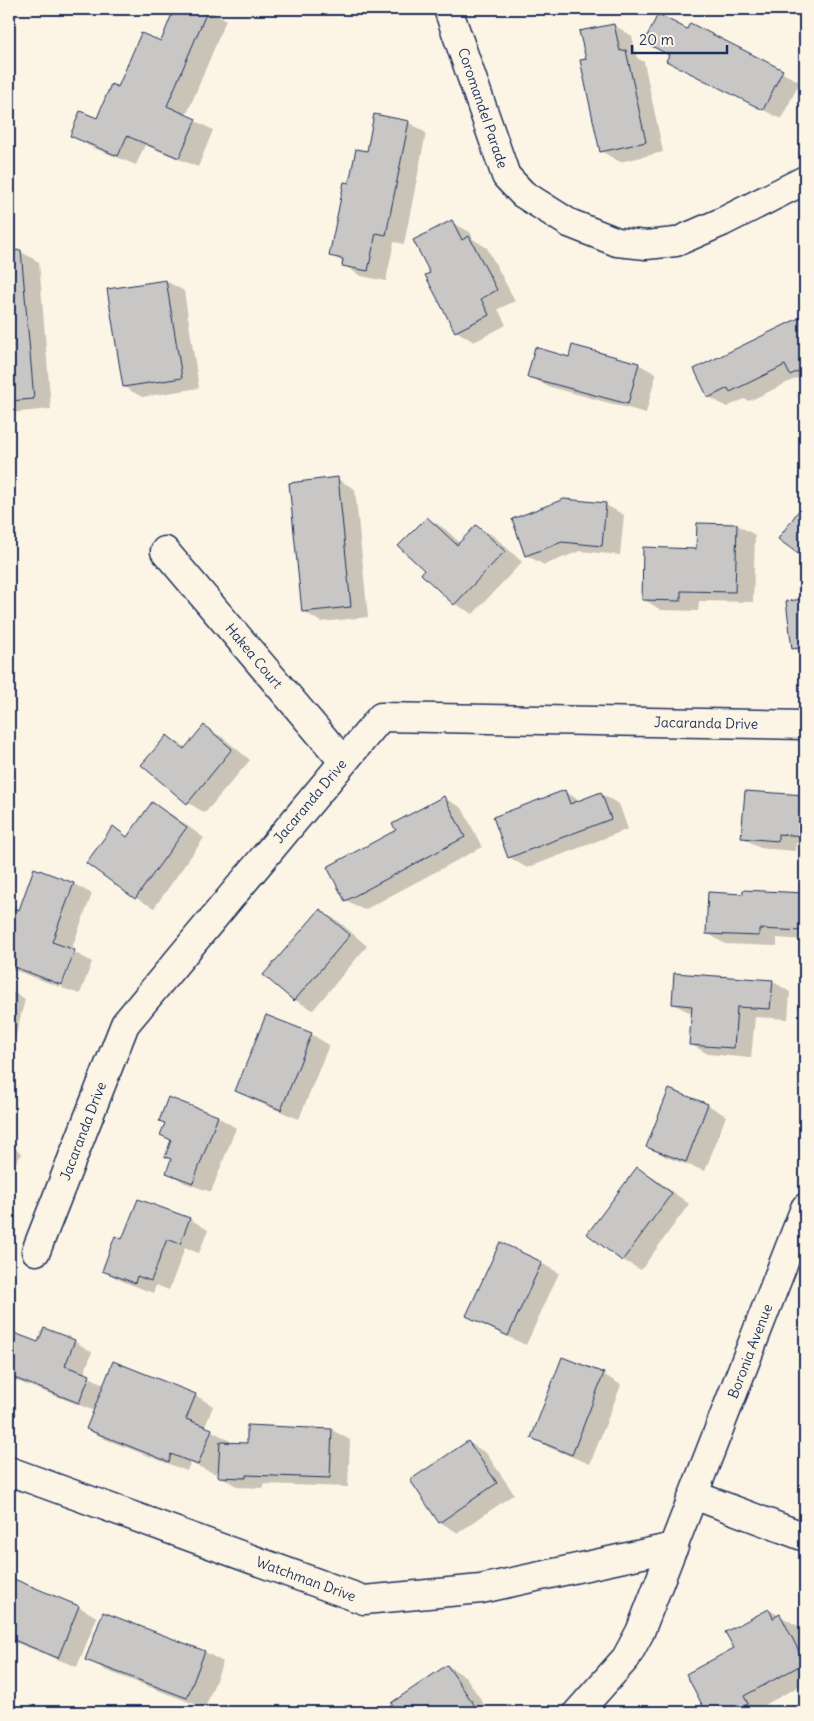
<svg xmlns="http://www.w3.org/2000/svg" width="814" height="1721" viewBox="0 0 814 1721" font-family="Delius,sans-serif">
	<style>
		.shadow { fill: #0003 }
		.building { fill: #c8c7c6; stroke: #1b2f5e }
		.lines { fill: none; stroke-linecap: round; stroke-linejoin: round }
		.minor-casing { stroke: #1b2f5e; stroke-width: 31 }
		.minor { stroke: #fcf5e5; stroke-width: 28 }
		.labels { text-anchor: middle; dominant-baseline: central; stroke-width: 4; stroke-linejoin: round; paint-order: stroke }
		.street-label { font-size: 14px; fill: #1b2f5e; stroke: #fcf5e5 }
	</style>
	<rect width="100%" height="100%" fill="#fcf5e5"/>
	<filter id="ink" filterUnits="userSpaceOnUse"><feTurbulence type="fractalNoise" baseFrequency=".02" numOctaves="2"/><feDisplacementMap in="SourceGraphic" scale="10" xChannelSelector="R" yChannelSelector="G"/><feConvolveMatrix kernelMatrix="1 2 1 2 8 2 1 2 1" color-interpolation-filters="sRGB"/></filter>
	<g filter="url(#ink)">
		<!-- shadow -->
		<g class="shadow">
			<path d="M 176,9 L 206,9 L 226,20 L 186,116 L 213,130 L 198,167 L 145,145 L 136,165 L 89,146 L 71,135 L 97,120 L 119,88 L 161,43 Z"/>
			<path d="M 614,25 L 632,36 L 637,58 L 644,62 L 663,152 L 620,162 L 601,151 L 587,60 Z"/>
			<path d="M 690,25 L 800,82 L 781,119 L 667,61 Z"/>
			<path d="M 408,122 L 426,133 L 404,244 L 394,242 L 386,281 L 361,276 L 343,265 L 344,263 L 331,255 L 368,152 Z"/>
			<path d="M 451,222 L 470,232 L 473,239 L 487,248 L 515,301 L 498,309 L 506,325 L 474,342 L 456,331 L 432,273 Z"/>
			<path d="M 21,252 L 39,262 L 51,409 L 9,413 L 9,253 Z"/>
			<path d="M 166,281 L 184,291 L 199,388 L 142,397 L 124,387 Z"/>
			<path d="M 805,316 L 805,383 L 797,378 L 749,401 L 744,399 L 727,407 L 709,397 L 696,370 Z"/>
			<path d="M 569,358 L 638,364 L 656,374 L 646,413 L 547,386 L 529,376 Z"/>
			<path d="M 337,479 L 355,489 L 368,617 L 321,622 L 303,611 Z"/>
			<path d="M 805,504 L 805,557 L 780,539 Z"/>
			<path d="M 606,505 L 624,515 L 620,555 L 580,551 L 544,565 L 526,555 Z"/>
			<path d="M 427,518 L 445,529 L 460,543 L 477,526 L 495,537 L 522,562 L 473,614 L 455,604 L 426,570 Z"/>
			<path d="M 737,525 L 755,535 L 753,602 L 699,601 L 698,611 L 661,610 L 643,599 L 698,550 Z"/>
			<path d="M 805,600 L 805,655 L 794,648 L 787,602 Z"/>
			<path d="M 204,727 L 222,737 L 250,760 L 205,813 L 187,802 L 167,736 L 187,748 Z"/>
			<path d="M 565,792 L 581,801 L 601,794 L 619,804 L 628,829 L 527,868 L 509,857 Z"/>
			<path d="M 746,792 L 805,797 L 805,844 L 796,843 L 795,851 L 760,848 L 742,837 Z"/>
			<path d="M 444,798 L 462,808 L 482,847 L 364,910 L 346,900 L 397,831 Z"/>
			<path d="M 153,804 L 171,814 L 204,838 L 154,908 L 136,898 L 113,828 L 128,837 Z"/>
			<path d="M 35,869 L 74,884 L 92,894 L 71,950 L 74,952 L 92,962 L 80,994 L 62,988 L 75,952 L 72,952 L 60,987 L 9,968 L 9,907 L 20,911 Z"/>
			<path d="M 744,891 L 805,894 L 805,940 L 777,938 L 777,946 L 725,944 L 707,933 L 744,895 Z"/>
			<path d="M 320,911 L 338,921 L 367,946 L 313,1010 L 295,1000 Z"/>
			<path d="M 772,981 L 790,992 L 788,1019 L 755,1017 L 751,1058 L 708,1054 L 690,1044 L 693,1014 L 673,1004 Z"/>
			<path d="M 9,990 L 25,999 L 9,1063 Z"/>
			<path d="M 311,1034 L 329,1045 L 299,1119 L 255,1101 L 237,1091 Z"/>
			<path d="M 669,1091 L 708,1105 L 726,1116 L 705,1171 L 666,1157 L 648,1146 Z"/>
			<path d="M 168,1098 L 218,1117 L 236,1128 L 211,1192 L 185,1183 L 167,1172 L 172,1159 L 172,1141 L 161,1135 L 166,1123 Z"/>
			<path d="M 9,1144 L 22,1154 L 9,1171 Z"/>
			<path d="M 637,1168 L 655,1179 L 689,1204 L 641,1270 L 623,1260 L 589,1234 Z"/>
			<path d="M 139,1200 L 190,1219 L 208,1230 L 199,1253 L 185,1248 L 169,1290 L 156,1285 L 153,1293 L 122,1281 L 104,1271 L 123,1241 Z"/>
			<path d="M 541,1263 L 559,1273 L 526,1345 L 485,1326 L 467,1316 Z"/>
			<path d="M 9,1332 L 39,1343 L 74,1341 L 92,1352 L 84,1374 L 105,1385 L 195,1395 L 213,1406 L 205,1427 L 230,1441 L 229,1444 L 248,1444 L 332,1430 L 350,1440 L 348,1487 L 264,1484 L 264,1488 L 238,1487 L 220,1476 L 220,1467 L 216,1474 L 190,1463 L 187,1471 L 105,1439 L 87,1429 L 95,1411 L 9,1378 Z"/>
			<path d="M 603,1374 L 621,1385 L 590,1464 L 550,1448 L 532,1438 Z"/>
			<path d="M 468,1442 L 486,1453 L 514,1494 L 458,1533 L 440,1522 L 412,1481 Z"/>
			<path d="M 9,1579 L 79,1607 L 97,1617 L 77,1667 L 9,1640 Z"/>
			<path d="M 769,1610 L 798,1626 L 805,1639 L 805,1683 L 761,1707 L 764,1712 L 707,1712 L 687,1675 L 735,1648 Z"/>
			<path d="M 104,1614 L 205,1652 L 223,1662 L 205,1708 L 105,1670 L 87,1659 Z"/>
			<path d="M 448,1666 L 466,1677 L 489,1712 L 399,1712 L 393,1704 Z"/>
		</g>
		<!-- building -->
		<g class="building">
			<path d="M 174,9 L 208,9 L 167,106 L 196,119 L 179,158 L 127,136 L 118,156 L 70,136 L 80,111 L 97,118 L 111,84 L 118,87 L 141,33 L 161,41 Z"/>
			<path d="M 795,9 L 805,9 L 805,21 L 802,23 Z"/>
			<path d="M 658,14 L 687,29 L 690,23 L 783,70 L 763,110 L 666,61 L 669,55 L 644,42 Z"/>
			<path d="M 614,24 L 620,51 L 626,50 L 646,142 L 600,152 L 580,60 L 586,59 L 579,31 Z"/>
			<path d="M 374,114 L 409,121 L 386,235 L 376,233 L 368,271 L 342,266 L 343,259 L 329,256 L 344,182 L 349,183 L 356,149 L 367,151 Z"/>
			<path d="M 452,220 L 462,240 L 469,236 L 497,290 L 481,299 L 489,315 L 455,332 L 425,275 L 430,273 L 413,240 Z"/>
			<path d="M 21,250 L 34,399 L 9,401 L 9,251 Z"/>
			<path d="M 166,280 L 182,378 L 123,387 L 107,289 Z"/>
			<path d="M 805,315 L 805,368 L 790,375 L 785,365 L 730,392 L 728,388 L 708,398 L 694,369 Z"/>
			<path d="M 572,345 L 639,363 L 628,404 L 527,377 L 535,347 L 569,357 Z"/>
			<path d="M 338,477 L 351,607 L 302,612 L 289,483 Z"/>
			<path d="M 564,499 L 606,503 L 602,546 L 562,542 L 525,556 L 512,519 Z"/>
			<path d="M 805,502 L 805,559 L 778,539 Z"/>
			<path d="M 427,517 L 457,545 L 476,525 L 505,551 L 454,605 L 421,574 L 424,570 L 398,546 Z"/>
			<path d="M 697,523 L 737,524 L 735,592 L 681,591 L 681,601 L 642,600 L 643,547 L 696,549 Z"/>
			<path d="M 805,599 L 805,647 L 792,649 L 786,601 Z"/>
			<path d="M 204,725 L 232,749 L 187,804 L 141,765 L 167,735 L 184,749 Z"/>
			<path d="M 565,790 L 570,804 L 601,792 L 611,819 L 508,858 L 493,817 Z"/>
			<path d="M 745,791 L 805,795 L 805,836 L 778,834 L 778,841 L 741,838 Z"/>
			<path d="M 444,796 L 465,837 L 345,901 L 327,867 L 396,830 L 392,824 Z"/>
			<path d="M 152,802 L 187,827 L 135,899 L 86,863 L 113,826 L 127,837 Z"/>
			<path d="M 34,868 L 74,883 L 52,942 L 75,950 L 62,985 L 9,965 L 9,906 L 19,910 Z"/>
			<path d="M 743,890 L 805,893 L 805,931 L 759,929 L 759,936 L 706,934 L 708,892 L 743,894 Z"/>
			<path d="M 320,909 L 350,935 L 294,1001 L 263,975 Z"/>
			<path d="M 674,973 L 773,980 L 770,1009 L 737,1007 L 734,1048 L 689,1045 L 692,1006 L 672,1004 Z"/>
			<path d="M 266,1015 L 312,1033 L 281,1110 L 235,1091 Z"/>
			<path d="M 669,1089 L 708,1104 L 686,1162 L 646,1147 Z"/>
			<path d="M 168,1097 L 218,1116 L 193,1183 L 166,1173 L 171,1159 L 165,1157 L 171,1140 L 160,1135 L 165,1123 L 159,1121 Z"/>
			<path d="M 637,1167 L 672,1193 L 622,1261 L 587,1234 Z"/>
			<path d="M 138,1199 L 190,1218 L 180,1244 L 167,1239 L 151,1281 L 137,1276 L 135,1283 L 102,1271 L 115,1236 L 122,1239 Z"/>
			<path d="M 500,1242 L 542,1262 L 508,1336 L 466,1316 Z"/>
			<path d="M 44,1328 L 75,1340 L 65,1366 L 90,1375 L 79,1403 L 9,1376 L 9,1331 L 38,1342 Z"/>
			<path d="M 562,1357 L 604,1373 L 572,1455 L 531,1438 Z"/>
			<path d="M 113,1361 L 196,1394 L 186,1419 L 212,1429 L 198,1465 L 171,1454 L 169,1462 L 86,1429 Z"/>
			<path d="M 247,1425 L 332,1429 L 330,1478 L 246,1475 L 246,1478 L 218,1477 L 220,1442 L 247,1443 Z"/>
			<path d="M 468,1441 L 497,1483 L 439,1523 L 410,1480 Z"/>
			<path d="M 9,1577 L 79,1606 L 58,1658 L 9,1638 Z"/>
			<path d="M 769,1609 L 773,1618 L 780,1614 L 805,1663 L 744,1696 L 748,1704 L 733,1712 L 706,1712 L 686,1674 L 734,1648 L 725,1632 Z"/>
			<path d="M 103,1612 L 205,1651 L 187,1698 L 85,1660 Z"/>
			<path d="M 447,1665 L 479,1712 L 397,1712 L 391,1703 Z"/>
		</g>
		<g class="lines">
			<defs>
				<g id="minor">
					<path d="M 448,9 L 506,176 L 523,194 L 569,223 L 617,242 L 646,245 L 676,242 L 722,222 L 805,180"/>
					<path d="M 165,551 L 343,761"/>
					<path d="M 36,1251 L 125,1024 L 381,717 L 805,725"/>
					<path d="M 9,1471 L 364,1600 L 481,1589 L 674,1547"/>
					<path d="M 694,1495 L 805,1537"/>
					<path d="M 578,1712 L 626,1658 L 640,1632 L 805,1208"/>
				</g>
			</defs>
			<!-- minor casing -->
			<use href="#minor" class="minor-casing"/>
			<!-- minor -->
			<use href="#minor" class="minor"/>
		</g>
	</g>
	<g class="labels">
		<!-- street labels -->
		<g class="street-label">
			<text transform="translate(483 108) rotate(71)">Coromandel Parade</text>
			<text transform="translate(254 656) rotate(50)">Hakea Court</text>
			<text transform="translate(706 723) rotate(1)">Jacaranda Drive</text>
			<text transform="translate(310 801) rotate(-50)">Jacaranda Drive</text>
			<text transform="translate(83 1131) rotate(-69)">Jacaranda Drive</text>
			<text transform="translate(750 1351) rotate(-69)">Boronia Avenue</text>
			<text transform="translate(306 1579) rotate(20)">Watchman Drive</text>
		</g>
	</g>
	<!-- margin -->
	<rect width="814" height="1721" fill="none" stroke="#fcf5e5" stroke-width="30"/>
	<rect x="15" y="15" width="784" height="1691" fill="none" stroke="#1b2f5e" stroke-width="2" filter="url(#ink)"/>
	<!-- scale -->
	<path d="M632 45v8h95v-8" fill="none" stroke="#1b2f5e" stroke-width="2.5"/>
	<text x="639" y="45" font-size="15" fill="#1b2f5e" stroke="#fcf5e5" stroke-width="4" paint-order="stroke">20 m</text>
</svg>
